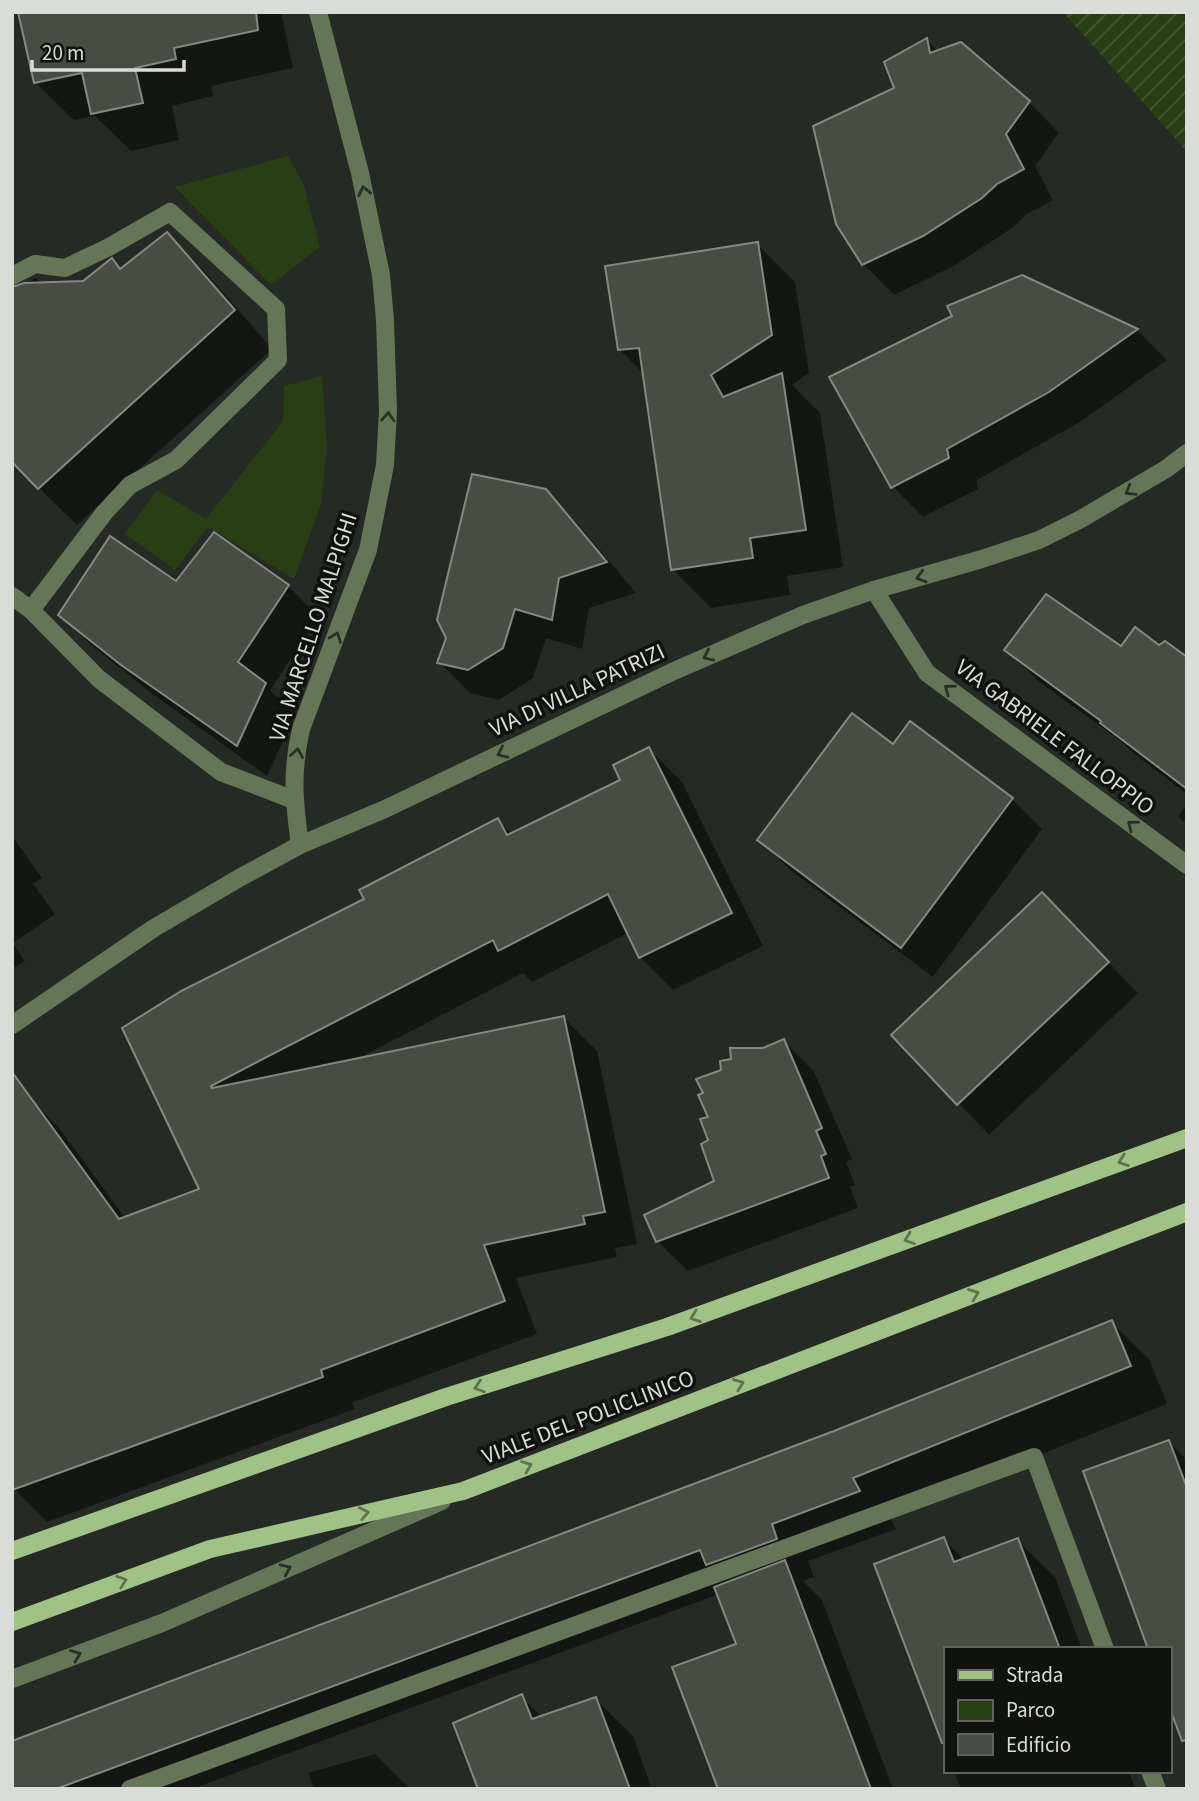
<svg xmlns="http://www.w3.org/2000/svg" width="1199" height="1801" viewBox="0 0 1199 1801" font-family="'Source Sans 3',sans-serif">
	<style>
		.park { fill: #283e14 }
		.garden { fill: url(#garden-furrows) }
		.shadow { fill: #0007 }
		.building { fill: #484c45; stroke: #848981; stroke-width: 2 }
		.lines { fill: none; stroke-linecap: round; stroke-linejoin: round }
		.minor { stroke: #647558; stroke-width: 18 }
		.major { stroke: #a0c286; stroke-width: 18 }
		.oneway { stroke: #293025 }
		.oneway2 { stroke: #5f7350 }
		.labels { text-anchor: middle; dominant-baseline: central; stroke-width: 7; stroke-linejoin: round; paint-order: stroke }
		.street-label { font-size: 23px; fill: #dadcd8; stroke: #10120f }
	</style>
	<defs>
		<pattern id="garden-furrows" width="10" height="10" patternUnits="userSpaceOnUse" patternTransform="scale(1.75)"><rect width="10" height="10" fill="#283e14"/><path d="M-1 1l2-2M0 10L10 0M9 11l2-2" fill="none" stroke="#475935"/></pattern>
	</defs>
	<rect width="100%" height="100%" fill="#262a24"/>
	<!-- park -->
	<g class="park">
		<path d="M 288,156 L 304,185 L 320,247 L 271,285 L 175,187 Z"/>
		<path d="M 322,376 L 327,448 L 321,504 L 294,579 L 208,527 L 175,570 L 125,534 L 157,490 L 206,519 L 283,421 L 284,386 Z"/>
	</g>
	<!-- garden -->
	<path class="garden" d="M 1063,12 L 1187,12 L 1187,152 Z"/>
	<!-- shadow -->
	<g class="shadow">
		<path d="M 20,12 L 281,12 L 293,68 L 211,86 L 213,96 L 172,106 L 179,140 L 131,151 L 95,116 L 74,120 L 35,82 Z"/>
		<path d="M 927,40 L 938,52 L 1029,102 L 1059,133 L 1035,166 L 1053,200 L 1027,214 L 1012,228 L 954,266 L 894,295 L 864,264 L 896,89 Z"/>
		<path d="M 167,234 L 205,272 L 272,349 L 77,525 L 39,488 L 17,288 L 36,278 L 41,284 L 83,282 L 112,260 L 121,269 Z"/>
		<path d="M 757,244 L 795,282 L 809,373 L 792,385 L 820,413 L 843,567 L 787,576 L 790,595 L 711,608 L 673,570 L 644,374 L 619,349 Z"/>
		<path d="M 1022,277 L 1137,330 L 1167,360 L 1080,422 L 977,480 L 978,489 L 923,517 L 893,487 Z"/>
		<path d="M 545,491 L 576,522 L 636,593 L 589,608 L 582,649 L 546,638 L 533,678 L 499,700 L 470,693 L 439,662 Z"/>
		<path d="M 176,583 L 288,586 L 319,617 L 270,690 L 295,715 L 267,776 L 154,695 L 91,645 L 60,614 Z"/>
		<path d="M 1159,648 L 1187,659 L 1187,794 L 1133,753 L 1123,743 L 1037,680 L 1007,649 Z"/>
		<path d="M 893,746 L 1012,799 L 1042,829 L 933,977 L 790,870 L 760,840 Z"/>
		<path d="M 649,749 L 682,782 L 763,946 L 673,990 L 640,957 L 628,933 L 532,982 L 523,973 L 357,1059 L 564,1018 L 597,1051 L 637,1244 L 615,1248 L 617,1257 L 516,1278 L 537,1334 L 352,1403 L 355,1409 L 47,1522 L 14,1489 L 27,1095 L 59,1128 L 126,1219 L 201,1190 L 124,1029 L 366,900 L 498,820 L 512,834 L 622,781 Z"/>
		<path d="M 1187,804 L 1187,825 L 1178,816 Z"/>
		<path d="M 12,836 L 42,878 L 33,884 L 55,914 L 13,943 L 25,961 L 12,969 Z"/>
		<path d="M 1072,925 L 1138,993 L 989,1135 L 893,1035 Z"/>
		<path d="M 784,1041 L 814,1072 L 852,1159 L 846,1162 L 855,1185 L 850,1187 L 858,1208 L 688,1271 L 657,1241 L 716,1182 L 710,1141 L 710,1118 L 722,1072 Z"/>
		<path d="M 1111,1322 L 1149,1359 L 1167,1404 L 889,1515 L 896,1529 L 808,1561 L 814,1577 L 803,1581 L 822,1600 L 893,1789 L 720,1789 L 739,1645 L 719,1594 L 192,1789 L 12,1789 L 834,1433 Z"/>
		<path d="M 1169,1442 L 1187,1460 L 1187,1751 L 1169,1703 Z"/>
		<path d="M 944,1539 L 964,1560 L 1017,1540 L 1055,1577 L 1082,1649 L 945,1649 L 945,1748 L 876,1565 Z"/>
		<path d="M 521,1697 L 542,1717 L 595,1699 L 633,1736 L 652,1789 L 480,1789 Z"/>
		<path d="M 375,1754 L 410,1789 L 314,1789 L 308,1773 Z"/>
		<path d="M 954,1771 L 1129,1771 L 1135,1789 L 961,1789 Z"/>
	</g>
	<!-- building -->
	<g class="building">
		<path d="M 18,12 L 256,12 L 258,30 L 174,48 L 176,59 L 135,68 L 143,103 L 91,114 L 82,73 L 34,83 Z"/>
		<path d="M 927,38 L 930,53 L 961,42 L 1030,101 L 1006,134 L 1024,169 L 997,184 L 982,198 L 923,236 L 862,265 L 836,224 L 813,126 L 894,88 L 884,62 Z"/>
		<path d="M 167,232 L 235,310 L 38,489 L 12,462 L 12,287 L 24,283 L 83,281 L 112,258 L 120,269 Z"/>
		<path d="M 758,242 L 772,335 L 711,375 L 723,397 L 782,373 L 806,530 L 750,538 L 753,558 L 671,570 L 639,348 L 618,350 L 605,266 Z"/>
		<path d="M 1022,275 L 1138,329 L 1049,392 L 947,449 L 949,458 L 891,488 L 829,377 L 952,316 L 947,306 Z"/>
		<path d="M 472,474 L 546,489 L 607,562 L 559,578 L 552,620 L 515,609 L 503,648 L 468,670 L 437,663 L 446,638 L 437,620 Z"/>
		<path d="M 214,532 L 289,585 L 238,662 L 266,683 L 237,746 L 121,665 L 58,615 L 110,536 L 176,581 Z"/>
		<path d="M 1046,594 L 1121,646 L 1135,627 L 1159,645 L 1165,641 L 1187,657 L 1187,789 L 1100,723 L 1101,721 L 1004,650 Z"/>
		<path d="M 852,713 L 893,744 L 910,721 L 1013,798 L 901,948 L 757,840 Z"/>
		<path d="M 649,747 L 732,913 L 639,958 L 608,894 L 498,951 L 493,940 L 211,1086 L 212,1088 L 564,1016 L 605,1212 L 583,1216 L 585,1224 L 484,1245 L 505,1301 L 321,1370 L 323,1377 L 12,1490 L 12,1072 L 119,1219 L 199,1189 L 122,1028 L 181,991 L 364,899 L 359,890 L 498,818 L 507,835 L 620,780 L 613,765 Z"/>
		<path d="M 1042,892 L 1109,962 L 957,1105 L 891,1035 Z"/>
		<path d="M 784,1039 L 822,1128 L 816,1131 L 826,1154 L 821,1156 L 829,1178 L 656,1242 L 644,1215 L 714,1181 L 701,1144 L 708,1140 L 700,1119 L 708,1117 L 698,1095 L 703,1093 L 696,1079 L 721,1070 L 720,1061 L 731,1059 L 730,1048 L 763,1048 Z"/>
		<path d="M 1112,1320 L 1131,1366 L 853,1478 L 860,1491 L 772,1524 L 777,1539 L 706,1565 L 700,1550 L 56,1789 L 12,1789 L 12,1741 L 834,1431 Z"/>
		<path d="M 1169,1440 L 1187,1488 L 1187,1740 L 1182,1741 L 1169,1706 L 1169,1649 L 1148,1649 L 1083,1471 Z"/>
		<path d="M 944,1537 L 954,1562 L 1018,1538 L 1060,1649 L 945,1649 L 945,1743 L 942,1743 L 874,1564 Z"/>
		<path d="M 785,1560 L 871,1789 L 718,1789 L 672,1667 L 736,1644 L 714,1587 Z"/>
		<path d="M 522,1694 L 532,1719 L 596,1697 L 630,1789 L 478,1789 L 453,1723 Z"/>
	</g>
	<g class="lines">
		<!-- minor -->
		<g class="minor">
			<path d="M 12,276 L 35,264 L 65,268 L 109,247 L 170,212 L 276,309 L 278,360 L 176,460 L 130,485 L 104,513 L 31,610"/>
			<path d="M 874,590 L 927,673 L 1187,865"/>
			<path d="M 12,596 L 31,610 L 99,679 L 221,772 L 294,800"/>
			<path d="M 300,845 C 294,801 291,773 301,729 L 368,550 L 385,465 L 388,411 L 385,320 L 381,275 L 360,173 L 318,12"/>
			<path d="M 12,1025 L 154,928 L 241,877 L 300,845 L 385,809 L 674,671 L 803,615 L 874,590 L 982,559 L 1039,540 L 1081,519 L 1166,469 L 1187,453"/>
			<path d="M 12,1679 L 162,1623 L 442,1501"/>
			<path d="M 1150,1771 L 1157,1789"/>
			<path d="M 130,1789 L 1034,1457 L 1105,1649"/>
		</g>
		<!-- major -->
		<g class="major">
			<path d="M 12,1551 L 446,1397 L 667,1327 L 1187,1138"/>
			<path d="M 12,1622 L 210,1549 L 463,1491 L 1187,1212"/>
		</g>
	</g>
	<!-- one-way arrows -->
	<defs><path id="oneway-chevron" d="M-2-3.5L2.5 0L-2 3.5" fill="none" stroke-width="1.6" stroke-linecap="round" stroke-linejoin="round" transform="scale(1.75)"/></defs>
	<g class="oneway">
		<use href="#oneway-chevron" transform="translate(364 191) rotate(-102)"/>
		<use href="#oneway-chevron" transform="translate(388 417) rotate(-87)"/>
		<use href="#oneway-chevron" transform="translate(1130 491) rotate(149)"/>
		<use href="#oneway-chevron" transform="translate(921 577) rotate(164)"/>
		<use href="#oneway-chevron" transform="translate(336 637) rotate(-69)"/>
		<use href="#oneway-chevron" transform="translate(708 656) rotate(156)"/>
		<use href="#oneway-chevron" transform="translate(949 689) rotate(-143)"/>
		<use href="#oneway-chevron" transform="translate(297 753) rotate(-81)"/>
		<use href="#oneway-chevron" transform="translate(502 753) rotate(155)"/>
		<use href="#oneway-chevron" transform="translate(1132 825) rotate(-143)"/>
		<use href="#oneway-chevron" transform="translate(286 1569) rotate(-24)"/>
		<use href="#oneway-chevron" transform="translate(76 1655) rotate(-21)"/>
	</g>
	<g class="oneway2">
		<use href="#oneway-chevron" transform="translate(1123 1161) rotate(160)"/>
		<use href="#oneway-chevron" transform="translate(909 1239) rotate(160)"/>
		<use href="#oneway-chevron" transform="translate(974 1294) rotate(-21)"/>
		<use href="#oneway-chevron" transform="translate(695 1317) rotate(160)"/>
		<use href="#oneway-chevron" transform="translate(739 1384) rotate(-21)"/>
		<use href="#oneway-chevron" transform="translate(479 1387) rotate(162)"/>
		<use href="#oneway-chevron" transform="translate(527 1466) rotate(-22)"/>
		<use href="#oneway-chevron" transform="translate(364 1513) rotate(-12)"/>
		<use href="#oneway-chevron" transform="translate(122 1581) rotate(-20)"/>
	</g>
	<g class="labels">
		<!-- street labels -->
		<g class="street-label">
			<text transform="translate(313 627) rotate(-72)">VIA MARCELLO MALPIGHI</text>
			<text transform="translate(577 690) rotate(-25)">VIA DI VILLA PATRIZI</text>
			<text transform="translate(1055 737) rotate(37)">VIA GABRIELE FALLOPPIO</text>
			<text transform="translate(588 1417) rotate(-21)">VIALE DEL POLICLINICO</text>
		</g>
	</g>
	<!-- border -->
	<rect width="1199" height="1801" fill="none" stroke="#dadcd8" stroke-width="28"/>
	<!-- legend -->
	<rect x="944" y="1647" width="228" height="126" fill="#10120f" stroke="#61635f" stroke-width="2"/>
	<rect x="958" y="1670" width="35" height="10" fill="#a0c286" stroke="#61635f" stroke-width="2"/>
	<text x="1006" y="1682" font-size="21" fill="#dadcd8">Strada</text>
	<rect x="958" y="1700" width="35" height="21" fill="#283e14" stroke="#61635f" stroke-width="2"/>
	<text x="1006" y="1717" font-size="21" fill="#dadcd8">Parco</text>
	<rect x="958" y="1734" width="35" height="21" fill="#484c45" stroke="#61635f" stroke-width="2"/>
	<text x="1006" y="1752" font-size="21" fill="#dadcd8">Edificio</text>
	<!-- scale -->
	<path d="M32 60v10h152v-10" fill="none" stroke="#dadcd8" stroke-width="3.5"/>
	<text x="42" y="60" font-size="21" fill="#dadcd8" stroke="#10120f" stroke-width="5" paint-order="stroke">20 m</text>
</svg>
